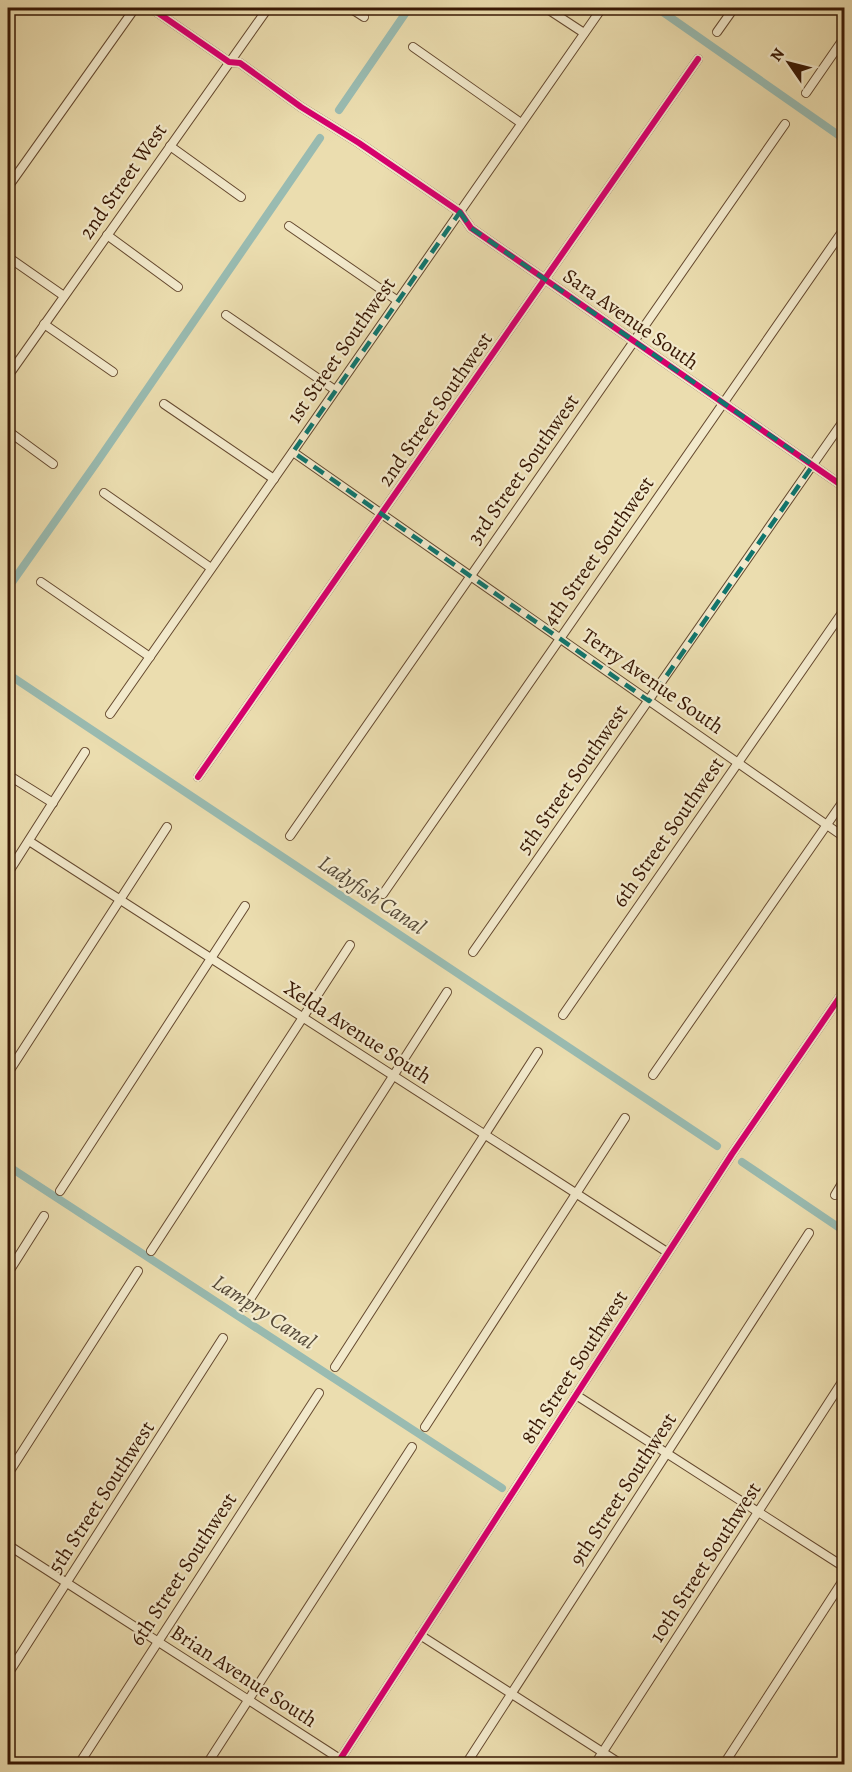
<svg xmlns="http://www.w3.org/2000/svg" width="852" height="1772" viewBox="0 0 852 1772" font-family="Alegreya,serif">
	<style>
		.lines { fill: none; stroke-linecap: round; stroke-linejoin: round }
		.canal { stroke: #99bbb1; stroke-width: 8 }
		.street-casing { stroke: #65492f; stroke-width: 10 }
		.street { stroke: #f2e9cb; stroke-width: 8 }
		.cycleway-casing { stroke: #f2e9cb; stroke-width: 10 }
		.cycleway { stroke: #d6006c; stroke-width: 6 }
		.marked { fill: none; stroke: #0f766e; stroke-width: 4.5; stroke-dasharray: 12 8; stroke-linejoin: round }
		.labels { text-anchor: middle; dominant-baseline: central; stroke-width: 4.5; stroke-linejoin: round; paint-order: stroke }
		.street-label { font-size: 21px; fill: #381804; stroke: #f2e9cb }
		.water-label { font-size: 22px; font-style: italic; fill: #554938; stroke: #f2e9cb }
	</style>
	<rect width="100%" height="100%" fill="#ebddaf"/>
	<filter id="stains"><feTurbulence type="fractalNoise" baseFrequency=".00333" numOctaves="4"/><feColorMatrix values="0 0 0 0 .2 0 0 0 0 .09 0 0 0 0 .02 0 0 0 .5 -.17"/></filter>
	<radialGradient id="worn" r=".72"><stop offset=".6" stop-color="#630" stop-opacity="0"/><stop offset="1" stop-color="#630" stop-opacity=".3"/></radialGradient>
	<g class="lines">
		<!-- canal -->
		<g class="canal">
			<path d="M 657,8 L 844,139"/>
			<path d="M 339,110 L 409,8"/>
			<path d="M 8,588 L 97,462 L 320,138"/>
			<path d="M 8,674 L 717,1146"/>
			<path d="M 742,1162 L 844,1231"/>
			<path d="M 8,1166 L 502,1488"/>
		</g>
		<defs>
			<g id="street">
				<path d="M 151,8 L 229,62 L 240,63 L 301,107 L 359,143 L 460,212 L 471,228 L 844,487"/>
				<path d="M 350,8 L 364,17"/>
				<path d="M 546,8 L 584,33"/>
				<path d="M 717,32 L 734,8"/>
				<path d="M 413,47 L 521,123"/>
				<path d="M 806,93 L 844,38"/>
				<path d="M 170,146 L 241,197"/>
				<path d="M 8,187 L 135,8"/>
				<path d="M 289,226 L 398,301"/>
				<path d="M 107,235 L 178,287"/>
				<path d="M 8,257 L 64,296"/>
				<path d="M 226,315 L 335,390"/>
				<path d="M 44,324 L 113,372"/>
				<path d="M 8,376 L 268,8"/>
				<path d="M 164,404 L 274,479"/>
				<path d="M 8,431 L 53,464"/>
				<path d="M 293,452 L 844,837"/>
				<path d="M 104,493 L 211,568"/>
				<path d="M 41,582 L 150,657"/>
				<path d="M 110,714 L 602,8"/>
				<path d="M 8,775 L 53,803"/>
				<path d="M 198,777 L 698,59"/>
				<path d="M 290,836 L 785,124"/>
				<path d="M 29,841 L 667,1252"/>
				<path d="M 8,873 L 85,752"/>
				<path d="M 383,894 L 844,229"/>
				<path d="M 473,952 L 844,420"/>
				<path d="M 563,1015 L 844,610"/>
				<path d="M 8,1073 L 167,827"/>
				<path d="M 653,1075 L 844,800"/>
				<path d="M 60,1191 L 245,906"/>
				<path d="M 835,1195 L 844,1180"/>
				<path d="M 151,1251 L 350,945"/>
				<path d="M 8,1273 L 44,1216"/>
				<path d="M 245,1307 L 447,992"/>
				<path d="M 335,1367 L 538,1052"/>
				<path d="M 576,1395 L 844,1567"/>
				<path d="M 425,1427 L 625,1118"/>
				<path d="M 8,1474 L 138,1271"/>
				<path d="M 8,1545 L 340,1759"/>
				<path d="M 420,1635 L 621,1764"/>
				<path d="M 8,1674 L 223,1338"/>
				<path d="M 79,1764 L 319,1393"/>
				<path d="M 207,1764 L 412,1447"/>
				<path d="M 337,1764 L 732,1154 L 844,991"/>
				<path d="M 466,1764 L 809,1233"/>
				<path d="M 595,1764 L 844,1379"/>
				<path d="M 724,1764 L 844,1579"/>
			</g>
		</defs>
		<!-- street casing -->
		<use href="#street" class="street-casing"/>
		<!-- street -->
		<use href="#street" class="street"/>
		<defs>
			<g id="cycleway">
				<path d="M 151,8 L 229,62 L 240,63 L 301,107 L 359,143 L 460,212 L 471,228 L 844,487"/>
				<path d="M 198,777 L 698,59"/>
				<path d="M 337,1764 L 732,1154 L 844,991"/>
			</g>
		</defs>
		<!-- cycleway casing -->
		<use href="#cycleway" class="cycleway-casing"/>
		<!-- cycleway -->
		<use href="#cycleway" class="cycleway"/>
	</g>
	<!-- marked area -->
	<path class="marked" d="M 460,212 L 471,228 L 813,465 L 649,701 L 293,452 Z"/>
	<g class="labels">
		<!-- street labels -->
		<g class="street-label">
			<text transform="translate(123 181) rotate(-55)">2nd Street West</text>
			<text transform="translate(631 319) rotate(35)">Sara Avenue South</text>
			<text transform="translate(341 350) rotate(-55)">1st Street Southwest</text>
			<text transform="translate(435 409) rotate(-55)">2nd Street Southwest</text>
			<text transform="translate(523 469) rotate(-55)">3rd Street Southwest</text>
			<text transform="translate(598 551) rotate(-55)">4th Street Southwest</text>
			<text transform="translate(653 681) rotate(35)">Terry Avenue South</text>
			<text transform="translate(572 779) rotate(-55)">5th Street Southwest</text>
			<text transform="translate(668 832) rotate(-55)">6th Street Southwest</text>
			<text transform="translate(358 1032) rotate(33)">Xelda Avenue South</text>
			<text transform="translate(574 1367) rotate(-57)">8th Street Southwest</text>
			<text transform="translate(623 1489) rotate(-57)">9th Street Southwest</text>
			<text transform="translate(101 1497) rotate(-57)">5th Street Southwest</text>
			<text transform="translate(705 1562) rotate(-57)">10th Street Southwest</text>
			<text transform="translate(183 1569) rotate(-57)">6th Street Southwest</text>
			<text transform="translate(244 1676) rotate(33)">Brian Avenue South</text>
		</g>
		<!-- water labels -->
		<g class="water-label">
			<text transform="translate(372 895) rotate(34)">Ladyfish Canal</text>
			<text transform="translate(264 1312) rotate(33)">Lampry Canal</text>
		</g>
	</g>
	<!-- margin -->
	<rect width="852" height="1772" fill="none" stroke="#ebddaf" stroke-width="30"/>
	<rect x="9" y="9" width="834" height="1754" fill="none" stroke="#381804" stroke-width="3"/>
	<rect x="15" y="15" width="822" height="1742" fill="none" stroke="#381804" stroke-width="1.5"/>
	<!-- north arrow -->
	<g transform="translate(789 63) rotate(305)" stroke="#f2e9cb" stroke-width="4.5" paint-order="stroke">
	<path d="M0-4.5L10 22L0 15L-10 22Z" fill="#381804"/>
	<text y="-9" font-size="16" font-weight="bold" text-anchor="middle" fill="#381804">N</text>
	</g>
	<rect width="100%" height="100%" filter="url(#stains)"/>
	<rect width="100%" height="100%" fill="url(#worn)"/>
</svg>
